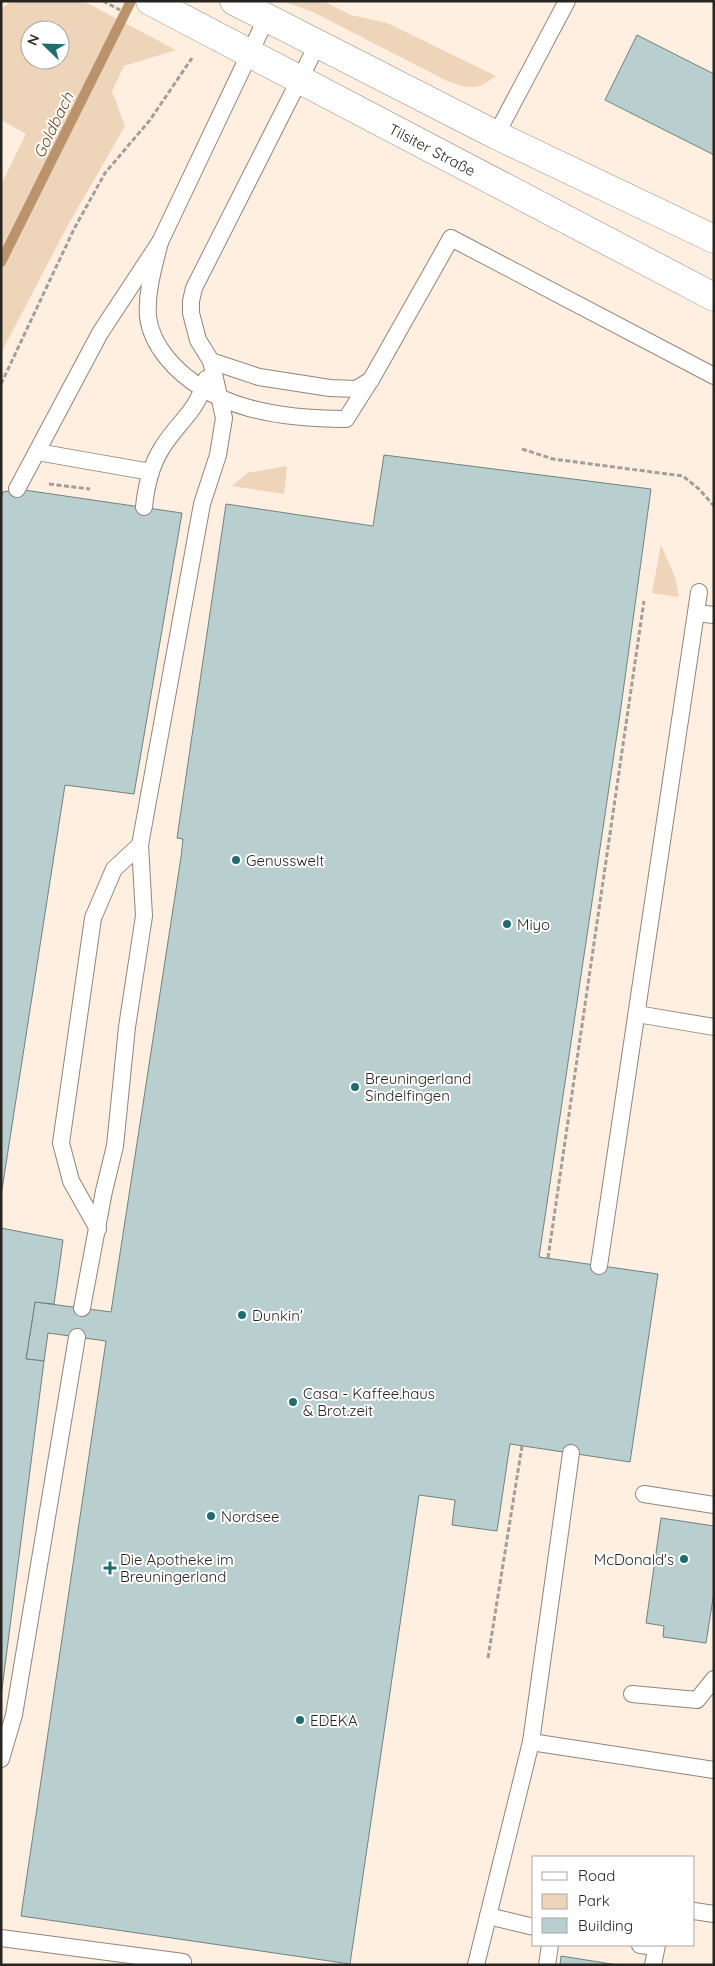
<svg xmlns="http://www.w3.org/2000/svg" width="715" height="1966" viewBox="0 0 715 1966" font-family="Quicksand,sans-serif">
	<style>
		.built { fill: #feefe0; fill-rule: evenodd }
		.green { fill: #eed4b9; fill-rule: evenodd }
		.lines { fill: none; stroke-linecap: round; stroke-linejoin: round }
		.stream { stroke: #ba936b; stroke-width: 10 }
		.building { fill: #b9cece; stroke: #6f8282 }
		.service-casing { stroke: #91857a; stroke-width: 18 }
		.secondary-casing { stroke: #91857a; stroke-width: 29 }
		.path { stroke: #a39e99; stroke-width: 3; stroke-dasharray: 5 2.5; stroke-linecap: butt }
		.service { stroke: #fff; stroke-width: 16 }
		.secondary { stroke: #fff; stroke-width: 28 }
		.poi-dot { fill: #216d6e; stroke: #fff; stroke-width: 2 }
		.labels { text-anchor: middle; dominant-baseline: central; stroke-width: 4; stroke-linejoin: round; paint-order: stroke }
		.street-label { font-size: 15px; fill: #28241f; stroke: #fff }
		.poi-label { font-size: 15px; fill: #28241f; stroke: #fff; text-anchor: start }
		.water-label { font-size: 16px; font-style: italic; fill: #6f4718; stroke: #fff }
	</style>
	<rect width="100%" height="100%" fill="#fdf8f3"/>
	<!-- built -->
	<path class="built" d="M 1,1 L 714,1 L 714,1965 L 1,1965 ZM 30,30 L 60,30 L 60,60 L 30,60 ZM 534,1857 L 694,1857 L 694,1945 L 534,1945 Z"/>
	<!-- green -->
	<g class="green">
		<path d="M 80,1 L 89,4 L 176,50 L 124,66 L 112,91 L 125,126 L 68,225 L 1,353 L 1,185 L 26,134 L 1,120 L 1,9 L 12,1 ZM 30,30 L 60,30 L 60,60 L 30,60 Z"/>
		<path d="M 282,1 L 323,1 L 351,15 L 387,23 L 496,76 C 477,91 469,89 447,81 L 313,12 Z"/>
		<path d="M 287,466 L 284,494 L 232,486 L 247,473 Z"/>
		<path d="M 661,545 L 675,577 L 679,597 L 652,593 Z"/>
	</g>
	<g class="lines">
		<!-- stream -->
		<path class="stream" d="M 1,262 L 131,1"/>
	</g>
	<!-- building -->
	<g class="building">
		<path d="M 637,35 L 714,74 L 714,155 L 605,100 Z"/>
		<path d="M 384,455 L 651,489 L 620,714 L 539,1257 L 658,1274 L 630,1462 L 510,1444 L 497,1531 L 452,1525 L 455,1500 L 419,1495 L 350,1964 L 21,1916 L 106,1341 L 48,1333 L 44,1361 L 26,1359 L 35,1302 L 111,1312 L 181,857 L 183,839 L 177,838 L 226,504 L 373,526 Z"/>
		<path d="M 17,489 L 182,513 L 134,794 L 65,785 L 1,1196 L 1,497 L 3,492 Z"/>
		<path d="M 1,1228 L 63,1240 L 54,1304 L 35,1302 L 26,1359 L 44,1361 L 1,1697 Z"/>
		<path d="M 661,1518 L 714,1526 L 714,1592 L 706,1643 L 663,1637 L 664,1626 L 646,1623 Z"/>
		<path d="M 561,1956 L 618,1965 L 560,1965 Z"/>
	</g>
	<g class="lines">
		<defs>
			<g id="service">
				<path d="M 496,135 L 567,1"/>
				<path d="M 160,242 C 154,266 146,292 148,317 C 150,333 158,347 167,358 C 210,410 283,419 346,419 L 372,378 L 451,238 L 714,376"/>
				<path d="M 211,361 L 259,377 L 330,388 L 356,389 L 371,380"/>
				<path d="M 37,452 L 151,472"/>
				<path d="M 17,489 L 100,333 L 160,242 L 266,19"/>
				<path d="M 144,507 C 146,487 151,465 162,448 C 179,420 196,414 206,379"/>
				<path d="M 696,613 L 714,615"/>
				<path d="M 637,1014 L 714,1027"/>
				<path d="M 98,1229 L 71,1181 L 61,1143 L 93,918 L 114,869 L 140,845"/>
				<path d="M 599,1266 L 699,592"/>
				<path d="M 82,1308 L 104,1191 L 115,1146 L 127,1027 L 144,916 L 140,845 L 202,504 L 218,455 L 224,418 L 211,361 L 198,340 L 191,313 L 191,301 L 194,288 L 317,45"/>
				<path d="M 644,1494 L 714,1505"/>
				<path d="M 632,1694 L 697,1700 L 714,1679"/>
				<path d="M 531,1742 L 714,1770"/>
				<path d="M 1,1759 L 14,1715 L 77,1337"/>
				<path d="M 694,1911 L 714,1914"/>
				<path d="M 488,1916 L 534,1927"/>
				<path d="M 1,1938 L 183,1962 L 182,1965"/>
				<path d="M 640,1945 L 656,1947"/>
				<path d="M 476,1965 L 531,1742 L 571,1453"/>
				<path d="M 547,1965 L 550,1945"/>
				<path d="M 653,1965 L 657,1945"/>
			</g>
			<g id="secondary">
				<path id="s1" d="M 150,1 L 714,297"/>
				<path d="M 234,1 L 496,135 L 714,239"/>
			</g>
		</defs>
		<!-- service casing -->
		<use href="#service" class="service-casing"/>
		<!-- secondary casing -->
		<use href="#secondary" class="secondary-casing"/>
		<!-- path -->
		<g class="path">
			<path d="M 103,1 L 120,10"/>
			<path d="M 1,384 L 74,229 L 105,173 L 150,120 L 192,58"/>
			<path d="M 522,449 L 553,459 L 683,476 L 699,489 L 714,506"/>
			<path d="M 49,484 L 90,489"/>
			<path d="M 548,1258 L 644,601"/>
			<path d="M 488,1658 L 522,1446"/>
		</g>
		<!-- service -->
		<use href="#service" class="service"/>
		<!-- secondary -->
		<use href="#secondary" class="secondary"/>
	</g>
	<!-- markers -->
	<g class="poi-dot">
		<circle cx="236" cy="860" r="5"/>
		<circle cx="507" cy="924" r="5"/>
		<circle cx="355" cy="1087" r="5"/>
		<circle cx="242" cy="1315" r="5"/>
		<circle cx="293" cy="1402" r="5"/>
		<circle cx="211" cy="1516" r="5"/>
		<circle cx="684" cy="1559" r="5"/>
		<path d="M107.5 1560.5h5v5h5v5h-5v5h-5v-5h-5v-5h5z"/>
		<circle cx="300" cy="1720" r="5"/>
	</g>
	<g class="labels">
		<!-- street labels -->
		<g class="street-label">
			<text stroke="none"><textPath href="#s1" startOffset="319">Tilsiter Straße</textPath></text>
		</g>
		<!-- poi labels -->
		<g class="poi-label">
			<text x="246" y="860">Genusswelt</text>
			<text x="517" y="924">Miyo</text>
			<text x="365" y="1078">Breuningerland<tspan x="365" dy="17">Sindelfingen</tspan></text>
			<text x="252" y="1315">Dunkin'</text>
			<text x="303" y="1393">Casa - Kaffee.haus<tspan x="303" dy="17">&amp; Brot.zeit</tspan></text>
			<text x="221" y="1516">Nordsee</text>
			<text x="120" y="1559">Die Apotheke im<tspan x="120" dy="17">Breuningerland</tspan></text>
			<text x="674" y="1559" text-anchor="end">McDonald's</text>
			<text x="310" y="1720">EDEKA</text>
		</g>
		<!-- water labels -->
		<g class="water-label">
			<text transform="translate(53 125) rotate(-64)">Goldbach</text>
		</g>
	</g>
	<!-- border -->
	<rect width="715" height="1966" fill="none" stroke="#28241f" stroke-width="5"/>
	<!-- legend -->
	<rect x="532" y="1856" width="162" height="90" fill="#ffffff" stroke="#a9a7a5"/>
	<rect x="542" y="1872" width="25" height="8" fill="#ffffff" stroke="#a9a7a5"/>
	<text x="578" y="1881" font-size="15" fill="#28241f">Road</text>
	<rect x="542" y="1894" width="25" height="15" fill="#eed4b9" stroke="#a9a7a5"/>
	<text x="578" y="1906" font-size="15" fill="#28241f">Park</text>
	<rect x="542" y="1918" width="25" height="15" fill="#b9cece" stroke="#a9a7a5"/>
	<text x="578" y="1931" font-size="15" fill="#28241f">Building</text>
	<!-- north arrow -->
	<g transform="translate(45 45) rotate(293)"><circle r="24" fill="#ffffff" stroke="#a9a7a5"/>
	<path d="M0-4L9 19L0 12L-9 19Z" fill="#216d6e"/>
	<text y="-8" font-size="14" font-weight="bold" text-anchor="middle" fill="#28241f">N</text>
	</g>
</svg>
